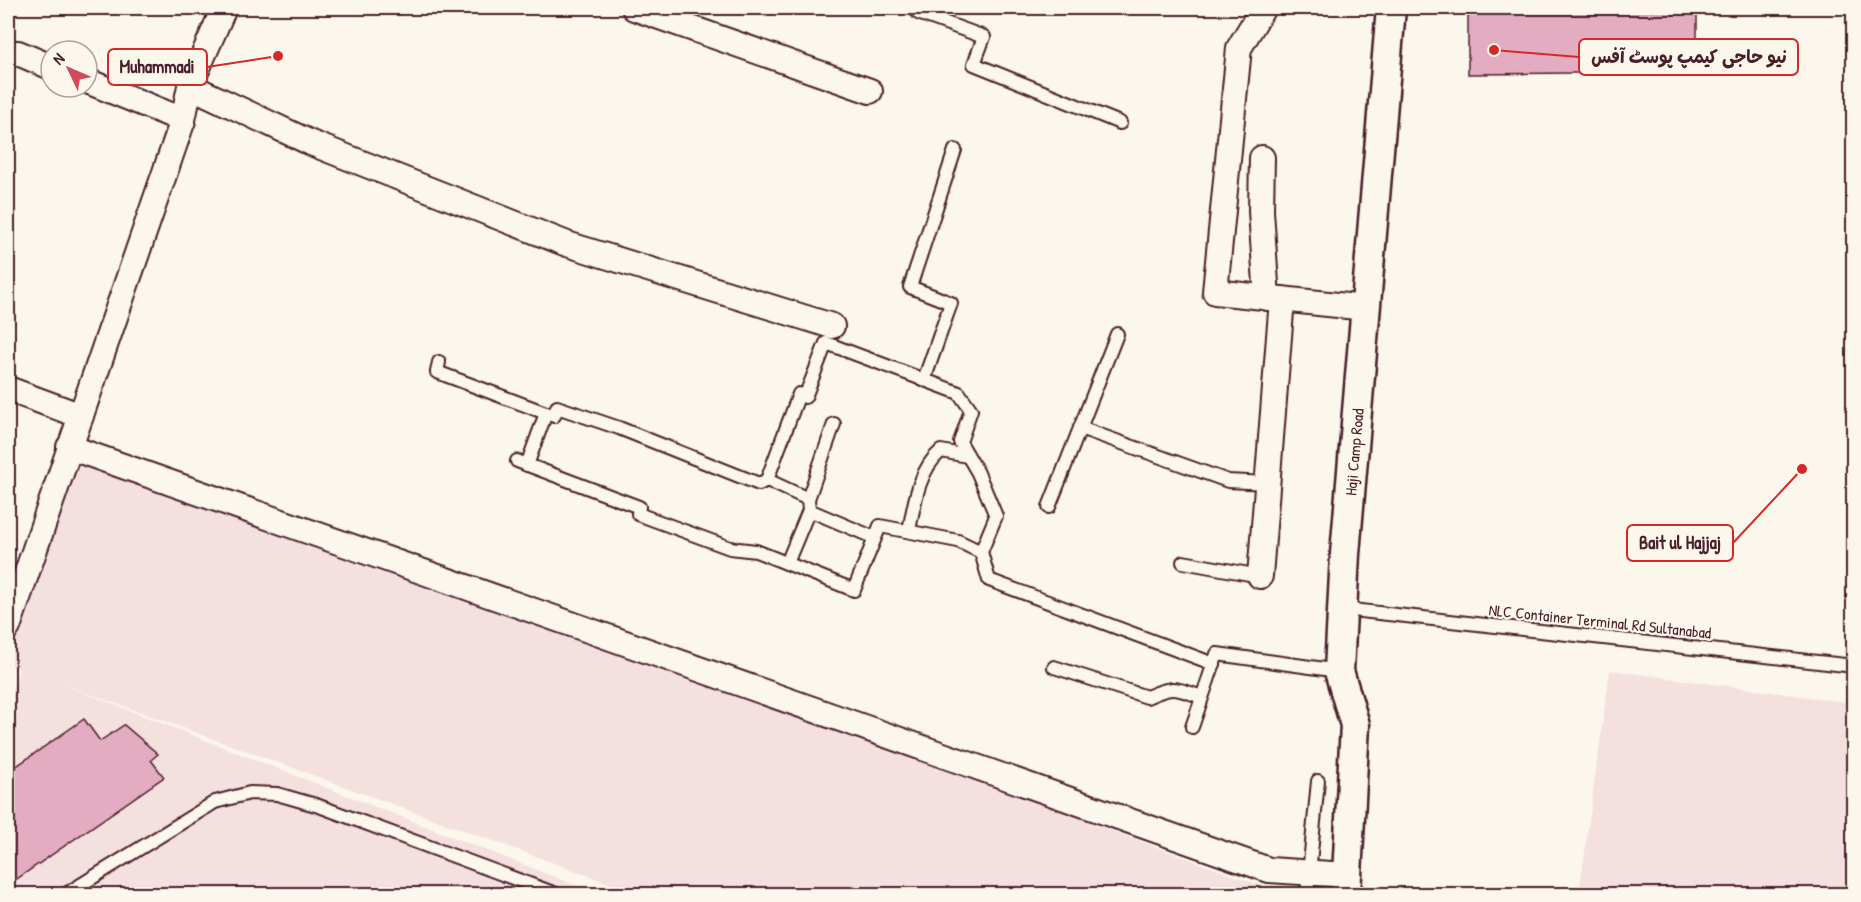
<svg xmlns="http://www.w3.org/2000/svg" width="1861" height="902" viewBox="0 0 1861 902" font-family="'Patrick Hand','Playpen Sans Arabic',sans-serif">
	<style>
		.built { fill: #f4e0df }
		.building { fill: #e4acc1; stroke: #4a1f2b; stroke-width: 1.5 }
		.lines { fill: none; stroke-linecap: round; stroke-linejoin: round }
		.service-casing { stroke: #4a1f2b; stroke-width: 16 }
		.minor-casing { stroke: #4a1f2b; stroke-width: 28 }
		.tertiary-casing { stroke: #4a1f2b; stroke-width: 33 }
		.service { stroke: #fbf7ec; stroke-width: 12 }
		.minor { stroke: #fbf7ec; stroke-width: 24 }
		.tertiary { stroke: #fbf7ec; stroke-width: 28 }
		.labels { text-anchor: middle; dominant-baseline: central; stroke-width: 4.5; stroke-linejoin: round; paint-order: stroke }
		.street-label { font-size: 16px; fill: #4a1f2b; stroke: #fbf7ec }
		.leader { fill: none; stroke: #d62828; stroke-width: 2 }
		.callout-dot { fill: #d62828; stroke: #fbf7ec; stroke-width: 2 }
		.callout { fill: #fbf7ec; stroke: #d62828; stroke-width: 2 }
		.callout-label { font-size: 18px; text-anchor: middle; font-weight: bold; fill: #4a1f2b }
	</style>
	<rect width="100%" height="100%" fill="#fbf7ec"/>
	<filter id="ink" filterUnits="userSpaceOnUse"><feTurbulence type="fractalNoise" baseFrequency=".0167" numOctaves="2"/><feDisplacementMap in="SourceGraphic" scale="12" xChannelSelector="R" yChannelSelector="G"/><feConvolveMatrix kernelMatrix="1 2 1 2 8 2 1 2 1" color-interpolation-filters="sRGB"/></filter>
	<g filter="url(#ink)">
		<!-- built -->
		<g class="built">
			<path d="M 70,447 L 1284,894 L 639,894 L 57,682 L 598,894 L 8,894 L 8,702 L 19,669 L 8,664 L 8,627 Z"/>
			<path d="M 1610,670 L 1853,703 L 1853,894 L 1579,894 Z"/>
		</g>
		<!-- building -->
		<g class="building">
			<path d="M 1697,10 L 1697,72 L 1468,74 L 1468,12 Z"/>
			<path d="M 84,719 L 100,741 L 124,725 L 158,754 L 151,760 L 164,777 L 8,885 L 8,772 Z"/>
		</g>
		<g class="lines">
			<defs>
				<g id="service">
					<path d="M 915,8 L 918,13 L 984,37 L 974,64 L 1120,123"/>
					<path d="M 439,362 L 437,372 L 546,413 L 554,416 L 557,407 L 619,428 L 759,484 L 767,480 L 808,499"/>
					<path d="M 924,380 L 951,303 L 910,287 L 955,150"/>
					<path d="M 1080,428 L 1228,481 L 1267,483"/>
					<path d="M 517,461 L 639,507 L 638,514 L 730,548 L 756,551 L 854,590 L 875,538"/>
					<path d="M 527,465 L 546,413"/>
					<path d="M 767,480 L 799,394 L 805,397 L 826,343 L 959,393 L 971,410 L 960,442 L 978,473 L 996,516 L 981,552"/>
					<path d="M 1049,507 L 1117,334"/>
					<path d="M 809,510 L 875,538 L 880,526 L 958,541 L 981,552 L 989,580 L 1214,664"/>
					<path d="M 909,531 C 914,504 919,469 941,451 L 967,456"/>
					<path d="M 1183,562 L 1260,576"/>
					<path d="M 787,563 L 809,510 L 808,499 L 834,424"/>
					<path d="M 1343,609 L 1854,666"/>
					<path d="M 1054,667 L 1147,697 C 1174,685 1175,688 1202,697"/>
					<path d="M 1192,727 L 1217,654 L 1339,671"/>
					<path d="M 66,894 L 215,802 L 250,793 L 277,794 L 319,806 L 556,894"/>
					<path d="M 1307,894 L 1318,781"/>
				</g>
				<g id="minor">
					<path d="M 634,8 L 870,91"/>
					<path d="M 1263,8 L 1239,48 L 1215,292 L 1366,308"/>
					<path d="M 8,54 L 18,53 L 51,67"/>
					<path d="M 87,81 L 183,120"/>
					<path d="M 190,86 L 311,143 L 567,244 L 832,326"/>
					<path d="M 1262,158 L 1261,211 L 1267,298"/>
					<path d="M 8,389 L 81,416"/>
					<path d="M 69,447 L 1269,870 L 1347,875"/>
					<path d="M 1260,576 L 1282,299"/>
					<path d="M 8,627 L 183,120 L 190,86 L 224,8"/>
				</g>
				<path id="tertiary" d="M 1346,894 L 1355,725 L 1339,671 L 1345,554 L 1391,8"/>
			</defs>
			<!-- service casing -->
			<use href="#service" class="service-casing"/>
			<!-- minor casing -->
			<use href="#minor" class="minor-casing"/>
			<!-- tertiary casing -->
			<use href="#tertiary" class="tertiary-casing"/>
			<!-- service -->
			<use href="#service" class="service"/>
			<!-- minor -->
			<use href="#minor" class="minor"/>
			<!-- tertiary -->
			<use href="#tertiary" class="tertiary"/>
		</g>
	</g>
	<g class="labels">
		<!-- street labels -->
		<g class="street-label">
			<text transform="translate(1354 452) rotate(-85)">Haji Camp Road</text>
			<text transform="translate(1600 621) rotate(6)">NLC Container Terminal Rd Sultanabad</text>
		</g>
	</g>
	<!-- callouts -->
	<path class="leader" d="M1494 50L1579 57M278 56L207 67M1802 469L1733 543"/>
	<g class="callout-dot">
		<circle cx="1494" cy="50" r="6"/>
		<circle cx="278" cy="56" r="6"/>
		<circle cx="1802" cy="469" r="6"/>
	</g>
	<g class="callout">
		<rect x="1579" y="39" width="219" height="36" rx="6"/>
		<rect x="108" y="49" width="99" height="36" rx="6"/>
		<rect x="1627" y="525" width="106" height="36" rx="6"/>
	</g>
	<g class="callout-label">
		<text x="1689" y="63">نیو حاجی کیمپ پوسٹ آفس</text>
		<text x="157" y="73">Muhammadi</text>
		<text x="1680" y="549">Bait ul Hajjaj</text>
	</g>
	<!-- margin -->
	<rect width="1861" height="902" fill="none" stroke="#fbf7ec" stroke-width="30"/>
	<rect x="15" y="15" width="1831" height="872" fill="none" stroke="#4a1f2b" stroke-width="2" filter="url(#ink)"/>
	<!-- north arrow -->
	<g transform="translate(69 69) rotate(314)"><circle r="28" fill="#fbf7ec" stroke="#b4a19f" stroke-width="1.5"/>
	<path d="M0-4.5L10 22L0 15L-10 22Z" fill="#d1495b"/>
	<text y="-9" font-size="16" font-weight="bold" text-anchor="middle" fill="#4a1f2b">N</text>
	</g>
</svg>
